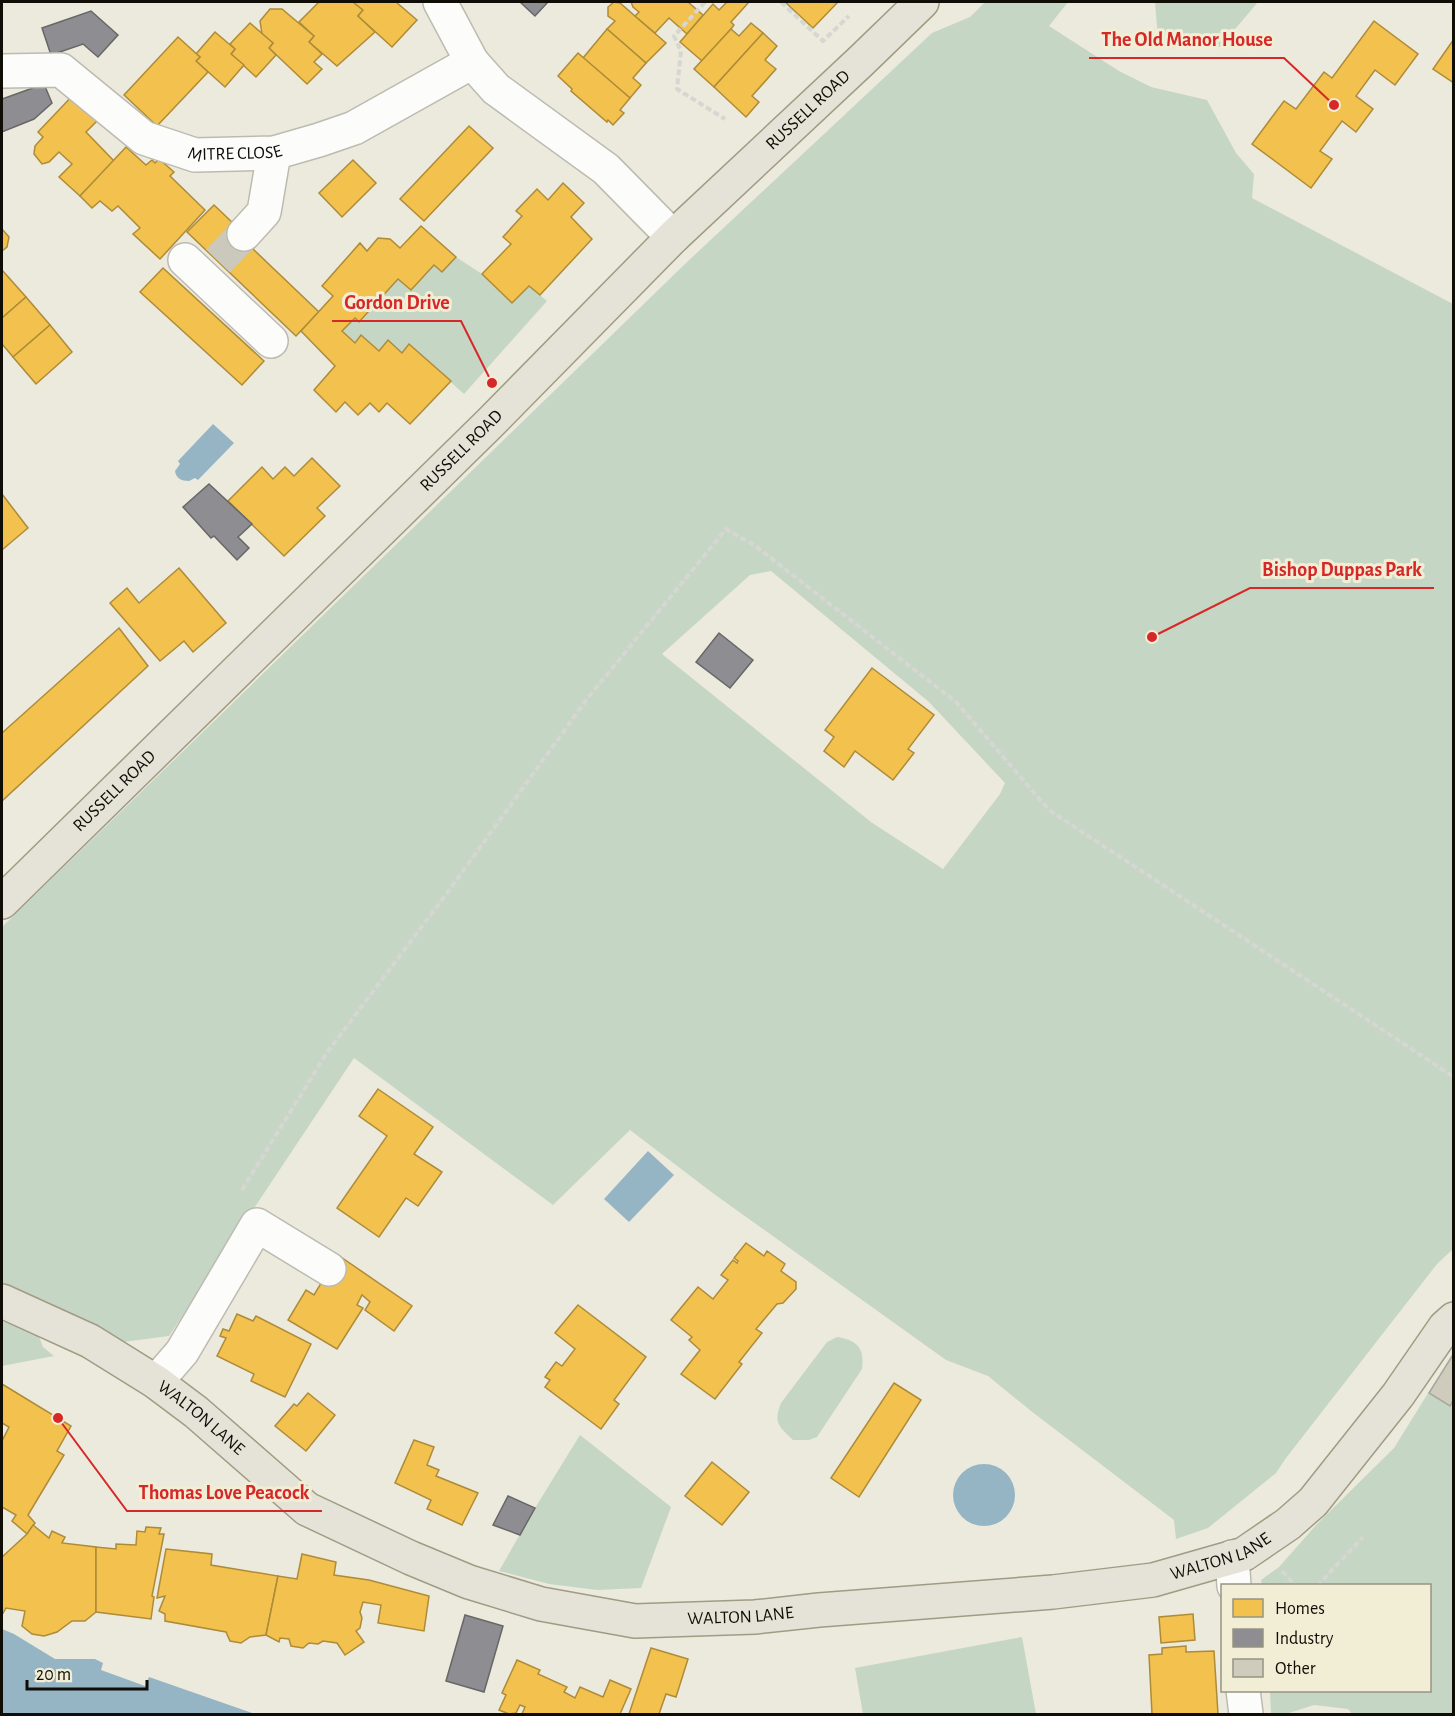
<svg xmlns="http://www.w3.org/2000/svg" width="1455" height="1716" viewBox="0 0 1455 1716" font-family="'Alegreya Sans',sans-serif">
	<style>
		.green { fill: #c6d6c5; fill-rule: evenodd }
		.water { fill: #95b5c4 }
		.homes { fill: #f2c14e; stroke: #ae8b38; stroke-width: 1.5 }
		.industry { fill: #8d8d92; stroke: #676768; stroke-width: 1.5 }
		.building { fill: #cfccbd; stroke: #a9a79d; stroke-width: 1.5 }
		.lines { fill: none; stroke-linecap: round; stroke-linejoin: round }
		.minor-tunnel { stroke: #cbc9bc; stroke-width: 33; stroke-dasharray: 33 16; stroke-linecap: butt }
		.minor-casing { stroke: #bdbbb1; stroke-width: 36 }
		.major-casing { stroke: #a09b83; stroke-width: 36 }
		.path { stroke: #d6d6d2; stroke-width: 4; stroke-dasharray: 6 3; stroke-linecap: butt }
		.minor { stroke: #fcfcfa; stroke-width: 33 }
		.major { stroke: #e5e3d7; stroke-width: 33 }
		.labels { text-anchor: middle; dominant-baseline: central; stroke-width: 6; stroke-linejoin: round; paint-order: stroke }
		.street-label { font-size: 18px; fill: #0f0d06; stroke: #f2eed6 }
		.leader { fill: none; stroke: #d62828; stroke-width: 2 }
		.callout-dot { fill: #d62828; stroke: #f2eed6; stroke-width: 2 }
		.callout-label { font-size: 20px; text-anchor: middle; font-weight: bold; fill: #d62828; stroke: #f2eed6; stroke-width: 6; stroke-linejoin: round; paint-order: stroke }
	</style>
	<rect width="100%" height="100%" fill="#eceadc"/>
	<!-- green -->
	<g class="green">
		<path d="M 985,2 L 1068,2 L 1049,26 L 1119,71 L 1151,87 L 1207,100 L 1236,153 L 1254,174 L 1252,198 L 1453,304 L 1453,1249 L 1437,1264 L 1286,1458 L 1276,1473 L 1208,1528 L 1176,1539 L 1174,1520 L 1031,1411 L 988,1376 L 946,1360 L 714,1194 L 630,1130 L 553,1205 L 354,1058 L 169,1336 L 123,1342 L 2,1285 L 2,927 L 686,263 L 932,33 L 970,17 ZM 771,571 L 929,702 L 1005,783 L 1000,794 L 943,869 L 871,822 L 662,654 L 750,575 Z"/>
		<path d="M 1153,2 L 1258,2 L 1220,47 L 1159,48 L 1155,3 Z"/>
		<path d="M 456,257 L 482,274 L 512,303 L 529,286 L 547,301 L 464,394 L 409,345 L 402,353 L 388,341 L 379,351 L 362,336 L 355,343 L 342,331 L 355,318 L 360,322 L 398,279 L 411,290 L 434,265 L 442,272 Z"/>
		<path d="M 2,1321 L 38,1334 L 43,1347 L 54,1356 L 2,1366 Z"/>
		<path d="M 837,1337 C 857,1340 865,1348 862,1369 L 817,1437 L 809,1440 L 793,1440 C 779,1426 773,1423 781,1403 L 827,1342 Z"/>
		<path d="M 1453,1353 L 1453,1714 L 1352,1714 L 1348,1709 L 1314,1705 L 1286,1714 L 1271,1714 L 1270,1691 L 1430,1690 L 1430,1586 L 1262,1586 L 1261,1580 L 1279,1567 L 1317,1524 L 1394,1448 Z"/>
		<path d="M 580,1435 L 671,1507 L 641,1588 L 597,1590 L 549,1584 L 499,1571 L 535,1508 Z"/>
		<path d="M 1022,1637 L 1036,1714 L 863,1714 L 855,1668 Z"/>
	</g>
	<!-- water -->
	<g class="water">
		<path d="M 213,424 L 234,443 L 198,480 L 195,478 L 189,481 C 181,481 176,478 175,471 L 180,464 L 178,461 Z"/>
		<path d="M 648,1151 L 674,1175 L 629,1222 L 604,1199 Z"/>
		<circle cx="984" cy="1495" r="31"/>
		<path d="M 2,1629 L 14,1634 L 55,1659 L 95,1659 L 103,1663 L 101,1670 L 145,1686 L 149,1677 L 255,1714 L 2,1714 Z"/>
	</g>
	<!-- homes -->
	<g class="homes">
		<path d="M 319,2 L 353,2 L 363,10 L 358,16 L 375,32 L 337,66 L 309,42 L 314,36 L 299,22 Z"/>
		<path d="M 353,2 L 396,2 L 417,20 L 392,47 L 358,16 L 363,10 Z"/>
		<path d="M 614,2 L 620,3 L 666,43 L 646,63 L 607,29 L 615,21 L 608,16 L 608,7 Z"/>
		<path d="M 631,2 L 688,2 L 703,15 L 687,34 L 669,18 L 655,33 L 635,16 L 639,12 L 633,7 Z"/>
		<path d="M 727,2 L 749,2 L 731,22 L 734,25 L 731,29 L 702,61 L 680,42 L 713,4 L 719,10 Z"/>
		<path d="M 785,2 L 835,2 L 837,3 L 813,28 Z"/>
		<path d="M 270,9 L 282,9 L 314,36 L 309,42 L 322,54 L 314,62 L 322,69 L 307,84 L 269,48 L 273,43 L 262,34 L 260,21 Z"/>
		<path d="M 1374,21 L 1418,54 L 1395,85 L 1375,70 L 1356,96 L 1373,109 L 1356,132 L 1342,121 L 1320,151 L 1332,159 L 1311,188 L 1252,144 L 1284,101 L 1296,109 L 1324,72 L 1332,78 Z"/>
		<path d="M 250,23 L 273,43 L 269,48 L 276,55 L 256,77 L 231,54 L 235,49 L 230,44 Z"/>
		<path d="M 751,23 L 763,33 L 714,87 L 694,69 L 731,29 L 739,36 Z"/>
		<path d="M 607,29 L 646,63 L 633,78 L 641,85 L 630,98 L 583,58 Z"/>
		<path d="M 215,32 L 235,49 L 231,54 L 244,65 L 225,87 L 196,61 L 200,57 L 196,54 Z"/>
		<path d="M 763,33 L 777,46 L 765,60 L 776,69 L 752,96 L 759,102 L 746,117 L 714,87 Z"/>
		<path d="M 178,37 L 200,57 L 196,61 L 208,72 L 157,126 L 124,95 Z"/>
		<path d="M 1454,39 L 1454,83 L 1433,69 Z"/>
		<path d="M 578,53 L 630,98 L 620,110 L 624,113 L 613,125 L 608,120 L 607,122 L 571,91 L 572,89 L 558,76 Z"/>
		<path d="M 75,93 L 100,118 L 86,132 L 114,161 L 80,196 L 59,177 L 72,164 L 59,152 L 49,162 L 42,164 L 34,154 L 35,146 L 43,137 L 38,132 Z"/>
		<path d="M 469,126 L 493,148 L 424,221 L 400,199 Z"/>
		<path d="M 126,147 L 146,165 L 152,160 L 155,163 L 159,159 L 174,172 L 170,176 L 205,210 L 160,259 L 133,234 L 140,228 L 118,206 L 112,211 L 100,201 L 92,208 L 80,196 Z"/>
		<path d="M 353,160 L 376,183 L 342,217 L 319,193 Z"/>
		<path d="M 563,183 L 584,203 L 571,217 L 592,239 L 540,295 L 529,286 L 512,303 L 482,274 L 511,244 L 503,237 L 522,216 L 516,211 L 537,189 L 548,200 Z"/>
		<path d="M 214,205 L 256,245 L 253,249 L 319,312 L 296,336 L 187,232 Z"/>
		<path d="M 421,226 L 456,257 L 442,272 L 434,265 L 411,290 L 398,279 L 359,322 L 355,318 L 342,331 L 355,343 L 361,335 L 379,351 L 388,340 L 402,353 L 409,344 L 451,381 L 410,424 L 387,403 L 379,412 L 370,403 L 358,415 L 345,402 L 336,412 L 314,390 L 335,366 L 301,331 L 333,296 L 322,286 L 360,243 L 367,251 L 378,238 L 390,239 L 400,248 Z"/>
		<path d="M 2,229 L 9,237 L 7,247 L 2,251 Z"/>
		<path d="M 163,268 L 264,361 L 242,385 L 140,292 Z"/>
		<path d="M 2,270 L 26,297 L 2,318 Z"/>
		<path d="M 26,297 L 50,325 L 13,357 L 2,344 L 2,318 Z"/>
		<path d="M 50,325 L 72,352 L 36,384 L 13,357 Z"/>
		<path d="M 312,458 L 340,486 L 317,508 L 325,516 L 284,556 L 228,501 L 262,467 L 273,479 L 285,467 L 294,476 Z"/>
		<path d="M 2,494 L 28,528 L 2,550 Z"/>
		<path d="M 179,568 L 226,623 L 193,652 L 184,641 L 160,661 L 110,603 L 127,588 L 139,603 Z"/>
		<path d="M 119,628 L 148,666 L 2,801 L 2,733 Z"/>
		<path d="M 872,668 L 934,715 L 908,749 L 914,753 L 893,780 L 855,751 L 844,767 L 824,751 L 834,737 L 825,730 Z"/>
		<path d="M 378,1089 L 433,1127 L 414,1154 L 442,1172 L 418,1206 L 406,1198 L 379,1237 L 337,1208 L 387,1136 L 359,1116 Z"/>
		<path d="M 746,1243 L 764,1256 L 767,1251 L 785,1264 L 781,1271 L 796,1282 L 796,1289 L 783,1303 L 777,1304 L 756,1329 L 762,1333 L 739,1362 L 742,1364 L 715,1399 L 681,1374 L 700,1350 L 689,1340 L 692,1337 L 671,1320 L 698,1287 L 713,1299 L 728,1280 L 721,1275 L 733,1260 L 737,1263 L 738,1261 L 734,1258 Z"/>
		<path d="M 338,1255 L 412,1306 L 394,1331 L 365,1310 L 370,1302 L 362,1295 L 357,1305 L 363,1308 L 337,1349 L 288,1320 L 306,1290 L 314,1295 Z"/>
		<path d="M 578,1305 L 646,1357 L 614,1400 L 619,1404 L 601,1429 L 545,1387 L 550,1380 L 545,1377 L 556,1362 L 562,1366 L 575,1349 L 555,1333 Z"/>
		<path d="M 237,1314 L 253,1321 L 256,1316 L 311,1344 L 285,1397 L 251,1381 L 254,1374 L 217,1356 L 226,1338 L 220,1336 L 223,1329 L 229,1331 Z"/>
		<path d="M 894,1383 L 921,1400 L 859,1497 L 831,1478 Z"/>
		<path d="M 2,1384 L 71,1426 L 57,1451 L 64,1455 L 28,1515 L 35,1523 L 27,1534 L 12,1521 L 16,1515 L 2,1507 L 2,1441 L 9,1427 L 2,1423 Z"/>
		<path d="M 308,1393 L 335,1415 L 306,1451 L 275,1426 L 294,1404 L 297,1406 Z"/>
		<path d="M 414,1440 L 434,1447 L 427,1465 L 439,1470 L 436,1476 L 478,1493 L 462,1525 L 427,1509 L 431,1500 L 395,1483 Z"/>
		<path d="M 712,1462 L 749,1492 L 722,1525 L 685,1496 Z"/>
		<path d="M 33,1525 L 49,1538 L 52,1531 L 65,1537 L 62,1543 L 96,1547 L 96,1612 L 85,1621 L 72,1621 L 57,1632 L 44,1636 L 32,1634 L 22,1626 L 25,1611 L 6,1608 L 2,1615 L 2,1557 L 27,1534 Z"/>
		<path d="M 146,1527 L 161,1528 L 159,1534 L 164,1534 L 152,1596 L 154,1597 L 151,1619 L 96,1612 L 96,1547 L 116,1549 L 116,1544 L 136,1545 L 137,1531 L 145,1532 Z"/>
		<path d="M 166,1549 L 212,1554 L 211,1565 L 278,1576 L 266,1635 L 250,1637 L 241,1643 L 230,1641 L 226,1632 L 165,1621 L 165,1614 L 159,1611 L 165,1596 L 157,1598 Z"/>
		<path d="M 302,1554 L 336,1562 L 334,1575 L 369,1580 L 429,1596 L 424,1631 L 378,1623 L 381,1605 L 363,1602 L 360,1612 L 362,1618 L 360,1628 L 356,1631 L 364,1642 L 345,1655 L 337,1643 L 323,1641 L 318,1644 L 309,1643 L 303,1648 L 291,1646 L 289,1639 L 280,1638 L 279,1642 L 266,1635 L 278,1576 L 297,1579 Z"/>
		<path d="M 1193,1614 L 1195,1640 L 1161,1643 L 1159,1617 Z"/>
		<path d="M 1186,1646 L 1186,1652 L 1214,1651 L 1218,1714 L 1152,1714 L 1149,1655 L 1162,1654 L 1162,1648 Z"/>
		<path d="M 651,1648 L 688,1659 L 676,1697 L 666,1694 L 659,1714 L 629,1714 Z"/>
		<path d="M 517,1660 L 540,1670 L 538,1674 L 567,1687 L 564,1692 L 575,1698 L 580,1687 L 603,1697 L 610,1680 L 631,1689 L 620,1714 L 522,1714 L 525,1707 L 520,1705 L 516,1713 L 509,1714 L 499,1710 L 506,1695 L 502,1693 Z"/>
	</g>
	<!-- industry -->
	<g class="industry">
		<path d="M 520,2 L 548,2 L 535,16 Z"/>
		<path d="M 91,11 L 118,35 L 98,57 L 83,44 L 51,55 L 42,28 Z"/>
		<path d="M 44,84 L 52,103 L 34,119 L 2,132 L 2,99 Z"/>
		<path d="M 209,484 L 252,524 L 238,537 L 249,548 L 237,560 L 214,536 L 211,538 L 183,507 Z"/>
		<path d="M 719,633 L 753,660 L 730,688 L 696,662 Z"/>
		<path d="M 508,1496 L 535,1508 L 520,1535 L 493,1525 Z"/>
		<path d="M 465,1615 L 503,1626 L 484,1692 L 446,1681 Z"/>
	</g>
	<!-- building -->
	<path class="building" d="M 1454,1353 L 1454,1399 L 1450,1406 L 1429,1393 Z"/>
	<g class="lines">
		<!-- minor-tunnel -->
		<path class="minor-tunnel" d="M 218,261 L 244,234"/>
		<defs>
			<g id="minor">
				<path d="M 440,2 L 472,62 L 496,89 L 606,169 L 673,237"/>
				<path id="s1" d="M 2,71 L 61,70 L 144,138 L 195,155 L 274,153 L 319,140 L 354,128 L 472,62"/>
				<path d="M 244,234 L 264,212 L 274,153"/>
				<path d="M 185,260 L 271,341"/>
				<path d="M 156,1382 L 182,1352 L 257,1225 L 329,1269"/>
				<path d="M 1232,1557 L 1234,1586"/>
				<path d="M 1243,1690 L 1246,1714"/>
			</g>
			<g id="major">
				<path id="s2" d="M 2,902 L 490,423 L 673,237 L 861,61 L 922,2"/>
				<path id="s3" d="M 2,1301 L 90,1341 L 156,1382 L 196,1412 L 307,1509 L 411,1558 L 469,1582 L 541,1604 L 635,1621 L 755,1617 L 819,1610 L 1053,1592 L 1153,1580 L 1244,1554 L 1288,1524 L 1313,1502 L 1398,1395 L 1445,1327 L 1454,1319"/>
			</g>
		</defs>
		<!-- minor casing -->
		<use href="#minor" class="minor-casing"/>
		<!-- major casing -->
		<use href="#major" class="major-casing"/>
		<!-- path -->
		<g class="path">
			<path d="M 705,2 L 674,36 L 681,51 L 677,89 L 725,119"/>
			<path d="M 781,2 L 823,41 L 849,16"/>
			<path d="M 242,1190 L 326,1054 L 450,889 L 587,699 L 726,529 L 754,545 L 956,702 L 1049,810 L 1454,1077"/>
			<path d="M 1282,1571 L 1296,1586"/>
			<path d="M 1317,1586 L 1363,1537"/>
		</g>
		<!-- minor -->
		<use href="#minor" class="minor"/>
		<!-- major -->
		<use href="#major" class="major"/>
	</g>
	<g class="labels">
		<!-- street labels -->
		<g class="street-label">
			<text stroke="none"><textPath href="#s2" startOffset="1130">RUSSELL ROAD</textPath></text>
			<text stroke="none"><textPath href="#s1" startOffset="260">MITRE CLOSE</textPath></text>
			<text stroke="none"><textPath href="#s2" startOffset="644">RUSSELL ROAD</textPath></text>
			<text stroke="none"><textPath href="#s2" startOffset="158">RUSSELL ROAD</textPath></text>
			<text stroke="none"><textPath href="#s3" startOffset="232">WALTON LANE</textPath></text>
			<text stroke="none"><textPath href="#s3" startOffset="1312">WALTON LANE</textPath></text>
			<text stroke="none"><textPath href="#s3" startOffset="826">WALTON LANE</textPath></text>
		</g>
	</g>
	<!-- callouts -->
	<path class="leader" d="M1334 105L1284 58H1089M492 383L461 321H332M1152 637L1250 588H1434M58 1418L127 1511H322"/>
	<g class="callout-dot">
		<circle cx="1334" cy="105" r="6"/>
		<circle cx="492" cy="383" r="6"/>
		<circle cx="1152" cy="637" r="6"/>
		<circle cx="58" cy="1418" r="6"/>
	</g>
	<g class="callout-label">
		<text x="1187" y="46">The Old Manor House</text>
		<text x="397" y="309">Gordon Drive</text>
		<text x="1342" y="576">Bishop Duppas Park</text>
		<text x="224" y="1499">Thomas Love Peacock</text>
	</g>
	<!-- border -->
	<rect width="1455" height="1716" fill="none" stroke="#0f0d06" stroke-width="6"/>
	<!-- legend -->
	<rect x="1221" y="1584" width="210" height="108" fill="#f2eed6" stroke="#979483" stroke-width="1.5"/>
	<rect x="1233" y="1599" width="30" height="18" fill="#f2c14e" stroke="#979483" stroke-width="1.5"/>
	<text x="1275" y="1614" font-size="18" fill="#0f0d06">Homes</text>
	<rect x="1233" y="1629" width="30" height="18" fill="#8d8d92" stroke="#979483" stroke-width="1.5"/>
	<text x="1275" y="1644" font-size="18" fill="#0f0d06">Industry</text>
	<rect x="1233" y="1659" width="30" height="18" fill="#cfccbd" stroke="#979483" stroke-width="1.5"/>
	<text x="1275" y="1674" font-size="18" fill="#0f0d06">Other</text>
	<!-- scale -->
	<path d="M27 1680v9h120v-9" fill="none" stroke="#0f0d06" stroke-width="3"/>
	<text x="36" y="1680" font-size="18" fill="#0f0d06" stroke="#f2eed6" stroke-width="4.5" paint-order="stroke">20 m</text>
</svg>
